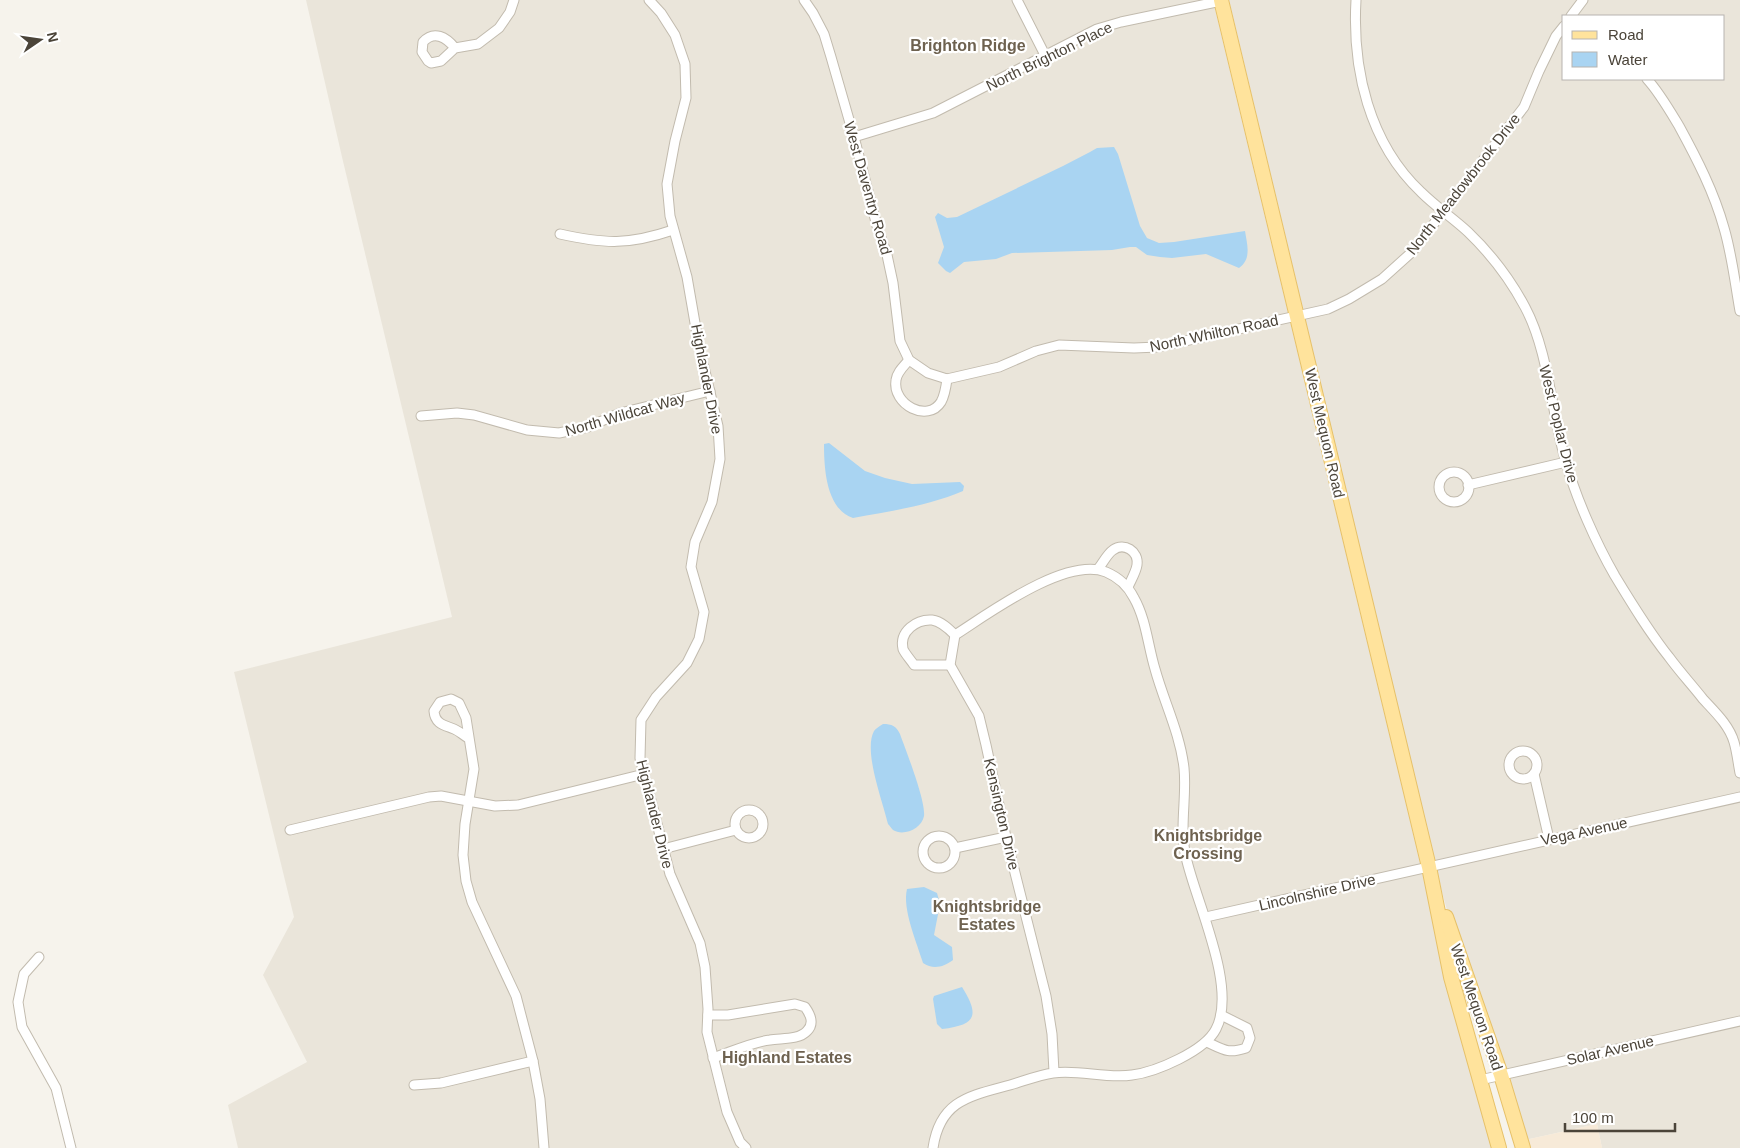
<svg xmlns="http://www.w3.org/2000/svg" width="1740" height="1148" viewBox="0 0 1740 1148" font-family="Helvetica,sans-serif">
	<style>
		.residential { fill: #eae5da; fill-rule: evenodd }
		.commercial { fill: #f7ead8 }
		.water { fill: #a9d4f2 }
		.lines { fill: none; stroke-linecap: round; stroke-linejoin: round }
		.minor-casing { stroke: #c2bbae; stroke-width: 11 }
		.primary-casing { stroke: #e6c16a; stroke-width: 16 }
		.minor { stroke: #fff; stroke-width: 9 }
		.primary { stroke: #ffe39c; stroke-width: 14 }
		.labels { text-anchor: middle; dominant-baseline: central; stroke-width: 4.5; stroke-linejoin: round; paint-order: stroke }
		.street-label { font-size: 15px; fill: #4b4439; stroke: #fff }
		.neighbourhood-label { font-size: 16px; font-weight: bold; fill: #6e6250; stroke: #fff }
	</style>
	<rect width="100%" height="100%" fill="#f6f3ec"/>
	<!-- residential -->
	<g class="residential">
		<path d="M 306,0 L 1213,0 L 1456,1012 L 1495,1148 L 238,1148 L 228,1105 L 307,1062 L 263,975 L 294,917 L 234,672 L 452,617 L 342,157 Z"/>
		<path d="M 1229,0 L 1740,0 L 1740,1148 L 1602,1148 L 1597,1124 L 1525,1140 L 1451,924 L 1443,896 ZM 1564,16 L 1724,16 L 1724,79 L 1564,79 Z"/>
	</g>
	<!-- commercial -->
	<path class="commercial" d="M 1597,1124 L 1602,1148 L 1527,1148 L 1525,1140 Z"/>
	<!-- water -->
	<g class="water">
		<path d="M 1114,147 L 1118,154 L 1140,226 L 1147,238 L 1159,243 L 1174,242 L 1245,231 C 1247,244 1252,259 1239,268 L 1206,254 L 1172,258 L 1160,257 L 1147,255 L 1136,247 L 1130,247 L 1112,250 L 1012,253 L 996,259 L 964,262 L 950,273 L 946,271 L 938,263 L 944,247 L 935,217 L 938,213 L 947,218 L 957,217 L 1063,166 L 1090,152 L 1097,148 Z"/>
		<path d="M 829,443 L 865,471 L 885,478 L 912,484 L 960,482 L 964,486 L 963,491 C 928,506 890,511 853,518 C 826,509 824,468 824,444 Z"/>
		<path d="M 883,724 C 892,724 896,726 900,734 C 906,751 926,801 924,816 C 922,828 904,837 893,830 C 891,828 890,826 888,824 C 883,802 863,751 874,731 C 876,728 880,726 883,724 Z"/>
		<path d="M 924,887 L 937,893 L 940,904 L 934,935 L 952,947 L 953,960 C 944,967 933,970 923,963 C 917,943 902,909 907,889 Z"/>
		<path d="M 962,987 C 980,1016 976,1025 942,1029 L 937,1024 L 933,999 L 934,996 Z"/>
	</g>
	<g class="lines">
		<defs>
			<g id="minor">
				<path d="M 649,0 L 661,13 L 675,35 L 685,64 L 686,98 L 675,141 L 667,184 L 670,216 L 687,277 L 699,346 L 718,426 L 720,459 L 712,502 L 695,542 L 691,567 L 704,612 L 699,639 L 687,663 L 656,697 L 641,720 L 640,758 L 670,874 L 700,943 L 705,967 L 708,1009 L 707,1032 L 727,1112 L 740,1142 L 746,1148"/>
				<path d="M 804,0 L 813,13 L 824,34 L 831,57 L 854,137 L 877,226 L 887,255 L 893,283 L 900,341 L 909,360 L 928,373 L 947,379 L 999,367 L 1036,351 L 1059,345 L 1134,348 L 1158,347 L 1328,309 L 1349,299 L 1382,279 L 1412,252 L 1524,107 L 1539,71 L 1556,36 L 1564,26"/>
				<path d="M 1017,0 L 1046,57"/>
				<path d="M 1356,0 C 1352,69 1369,143 1421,192 C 1436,207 1453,218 1468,232 C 1491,254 1510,279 1525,307 C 1549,352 1551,412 1566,462 C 1576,498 1596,543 1615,576 C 1632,604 1649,632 1669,657 C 1680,672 1692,685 1703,699 C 1715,712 1729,725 1734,742 C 1737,752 1738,763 1740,773"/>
				<path d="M 1571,16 L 1583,0"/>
				<path d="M 455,48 C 446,37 434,30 423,42 L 422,52 L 428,61 L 431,63 L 441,61 L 455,48 L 478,44 L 499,28 L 510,12 L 514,0"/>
				<path d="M 1647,79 C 1659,92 1670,111 1679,126 C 1697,159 1714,192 1724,228 C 1732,255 1735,283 1740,311"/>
				<path d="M 854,137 L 933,113 L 1097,29 L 1121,22 L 1221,1"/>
				<path d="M 560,234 C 605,244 629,245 673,230"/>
				<path d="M 909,360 C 904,366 897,372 896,380 C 892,405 928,423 941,402 C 945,395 946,387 947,379"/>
				<path d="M 421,416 L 457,413 L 474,415 L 527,430 L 559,433 L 588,427 L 620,413 L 710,391"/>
				<circle cx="1454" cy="487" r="15"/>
				<path d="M 1468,485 L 1566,462"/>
				<path d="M 1098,569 C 1103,563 1107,554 1113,550 C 1124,542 1139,551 1137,565 C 1136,572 1131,580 1128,587"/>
				<path d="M 950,665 L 914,665 C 911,660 905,654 903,649 C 899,631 917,619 932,620 C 941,621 949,629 955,635"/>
				<path d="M 468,738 C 463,735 459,731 454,729 C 444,725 435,724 434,711 L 440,702 L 451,699 L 459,703 L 466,718 L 474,769 L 465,824 L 463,855 L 466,881 L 472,902 L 516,996 L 533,1061 L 540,1099 L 544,1148"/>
				<circle cx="1523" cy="765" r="14"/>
				<path d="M 1534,774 L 1549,839"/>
				<circle cx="749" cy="824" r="14"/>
				<path d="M 290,830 L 429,797 L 441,796 L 495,806 L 518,805 L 644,774"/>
				<circle cx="939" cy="852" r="16"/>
				<path d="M 955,848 L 1006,837"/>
				<path d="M 663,849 L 736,830"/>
				<path d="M 1206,917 L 1740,797"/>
				<path d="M 39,957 L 24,974 L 18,1002 L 22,1027 L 56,1088 L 71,1148"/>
				<path d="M 708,1015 L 728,1015 L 795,1004 L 805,1007 C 810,1014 815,1023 807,1031 C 799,1040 781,1038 770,1040 C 752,1042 731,1052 713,1058"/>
				<path d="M 1207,1042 C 1224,1050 1228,1054 1246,1048 L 1250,1038 L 1247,1028 L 1221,1015"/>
				<path d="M 1480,1080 L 1740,1021"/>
				<path d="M 414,1085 L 441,1083 L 533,1061"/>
				<path d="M 933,1148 C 940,1100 970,1096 1010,1085 C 1024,1081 1039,1075 1053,1073 C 1078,1069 1106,1079 1132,1075 C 1156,1072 1205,1051 1216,1029 C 1238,987 1195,900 1186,857 C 1179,827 1187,798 1184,768 C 1180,733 1164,702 1155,669 C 1148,646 1146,619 1134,598 C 1128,586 1118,577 1106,572 C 1066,556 988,614 955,635 L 950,665 L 979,716 L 986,745 L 1006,837 L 1046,996 L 1052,1034 L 1054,1072"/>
			</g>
			<g id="primary">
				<path d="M 1221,0 L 1429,867 L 1451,977 L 1499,1148"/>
				<path d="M 1446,917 L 1501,1075 L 1523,1148"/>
			</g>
		</defs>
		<!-- minor casing -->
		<use href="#minor" class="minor-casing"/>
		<!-- primary casing -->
		<use href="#primary" class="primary-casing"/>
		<!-- minor -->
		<use href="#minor" class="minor"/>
		<!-- primary -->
		<use href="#primary" class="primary"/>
	</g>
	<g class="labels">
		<!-- street labels -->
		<g class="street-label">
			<text transform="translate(1049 56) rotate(-26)">North Brighton Place</text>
			<text transform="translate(1463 184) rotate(-52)">North Meadowbrook Drive</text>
			<text transform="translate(868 188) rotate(74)">West Daventry Road</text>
			<text transform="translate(1214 333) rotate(-12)">North Whilton Road</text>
			<text transform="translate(707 379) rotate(79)">Highlander Drive</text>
			<text transform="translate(625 414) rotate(-16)">North Wildcat Way</text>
			<text transform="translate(1559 424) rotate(76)">West Poplar Drive</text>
			<text transform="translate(1325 433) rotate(77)">West Mequon Road</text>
			<text transform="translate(655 814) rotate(76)">Highlander Drive</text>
			<text transform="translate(1002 814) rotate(77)">Kensington Drive</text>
			<text transform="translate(1584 831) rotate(-12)">Vega Avenue</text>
			<text transform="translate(1317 892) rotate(-13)">Lincolnshire Drive</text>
			<text transform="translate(1477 1007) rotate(71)">West Mequon Road</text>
			<text transform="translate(1610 1050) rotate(-13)">Solar Avenue</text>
		</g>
		<!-- neighbourhood labels -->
		<g class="neighbourhood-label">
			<text x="968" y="45">Brighton Ridge</text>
			<text x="1208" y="835">Knightsbridge<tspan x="1208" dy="18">Crossing</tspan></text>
			<text x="987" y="906">Knightsbridge<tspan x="987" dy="18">Estates</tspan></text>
			<text x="787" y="1057">Highland Estates</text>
		</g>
	</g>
	<!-- legend -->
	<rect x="1562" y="15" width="162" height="65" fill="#ffffff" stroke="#b7b4b0"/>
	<rect x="1572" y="31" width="25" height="8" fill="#ffe39c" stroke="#b7b4b0"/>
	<text x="1608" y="40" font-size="15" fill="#4b4439">Road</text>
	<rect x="1572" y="52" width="25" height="15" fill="#a9d4f2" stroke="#b7b4b0"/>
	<text x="1608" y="65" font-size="15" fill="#4b4439">Water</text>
	<!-- north arrow -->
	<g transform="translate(40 40) rotate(77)" stroke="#ffffff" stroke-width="4" paint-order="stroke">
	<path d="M0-4L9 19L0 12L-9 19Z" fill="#4b4439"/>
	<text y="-8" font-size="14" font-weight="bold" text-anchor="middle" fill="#4b4439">N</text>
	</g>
	<!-- scale -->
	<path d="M1565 1123v8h110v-8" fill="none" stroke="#4b4439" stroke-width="2.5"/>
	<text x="1572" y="1123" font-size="15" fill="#4b4439" stroke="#ffffff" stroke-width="4" paint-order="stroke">100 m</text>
</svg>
